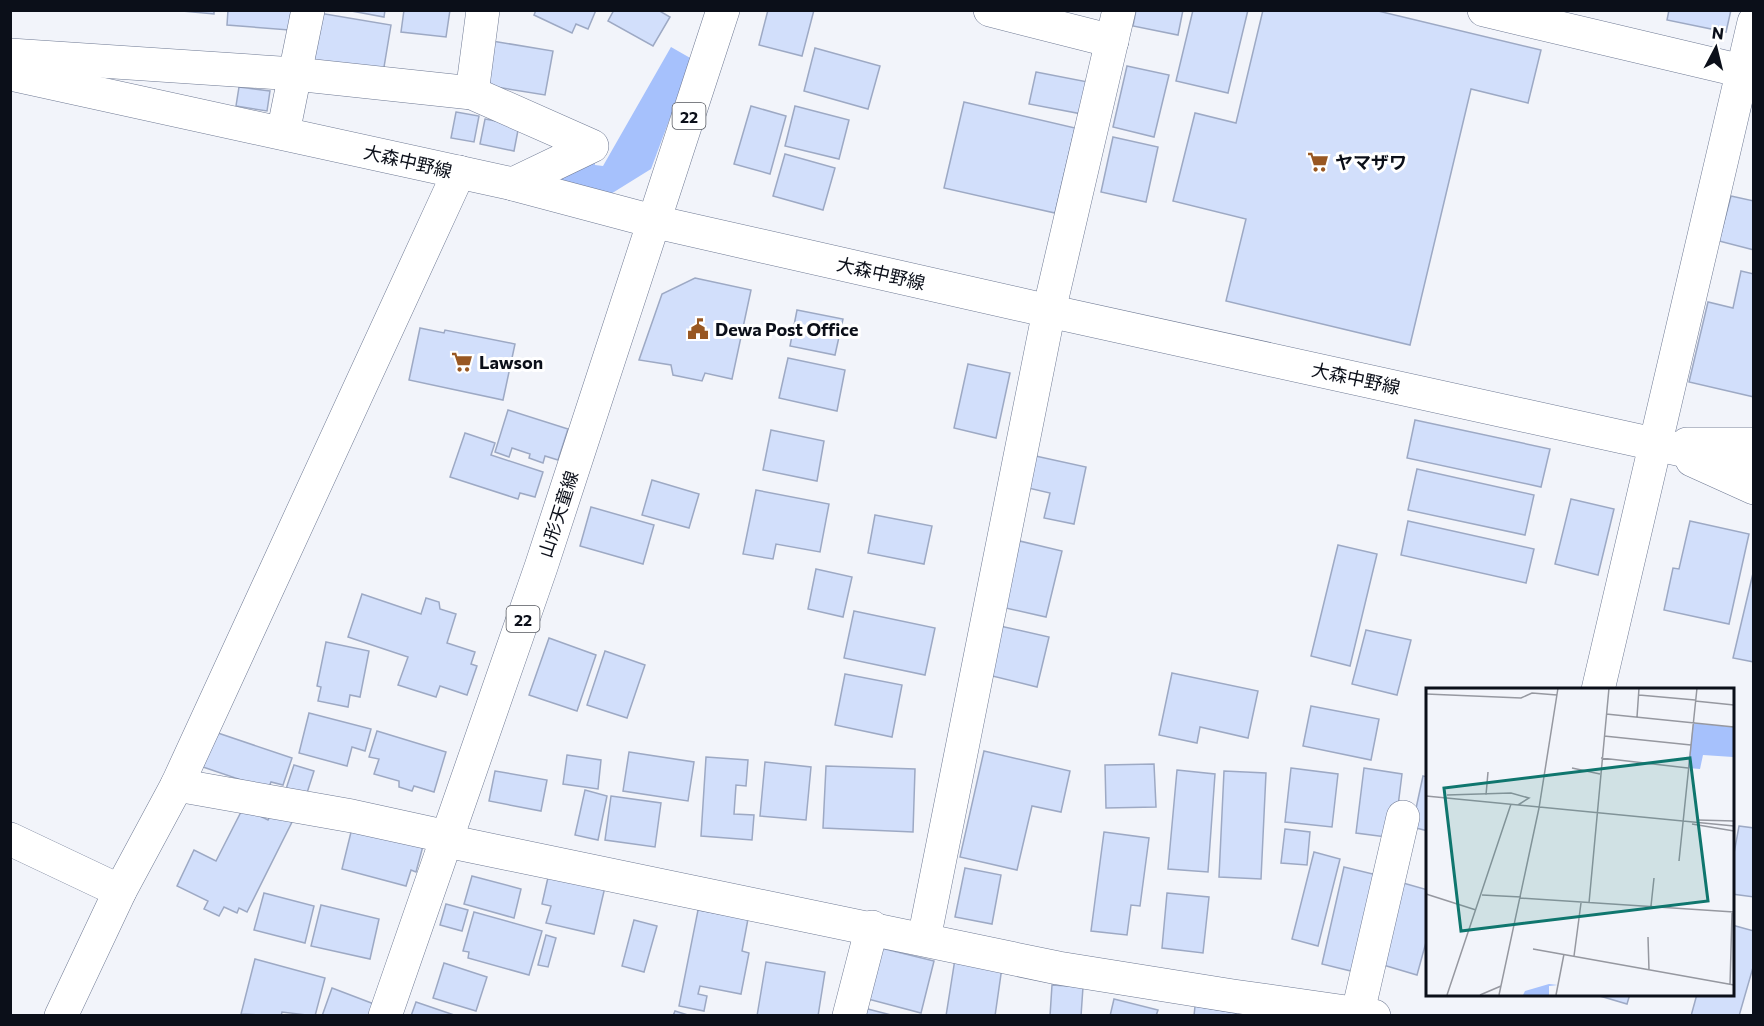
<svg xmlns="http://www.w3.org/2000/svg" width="1764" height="1026" viewBox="0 0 1764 1026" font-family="Commissioner,'Noto Sans JP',sans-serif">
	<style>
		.green { fill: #a6c1fc }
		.building { fill: #d2dffb; stroke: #9da9c4; stroke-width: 1.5 }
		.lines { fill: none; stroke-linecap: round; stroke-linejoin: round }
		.minor-casing { stroke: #6e7993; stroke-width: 34 }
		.major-casing { stroke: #6e7993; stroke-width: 34 }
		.minor { stroke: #fff; stroke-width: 33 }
		.major { stroke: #fff; stroke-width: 33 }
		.labels { text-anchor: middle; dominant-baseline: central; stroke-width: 6; stroke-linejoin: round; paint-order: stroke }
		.shield { fill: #fff; stroke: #54575e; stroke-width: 1.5 }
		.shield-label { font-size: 16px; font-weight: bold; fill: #0b0f19 }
		.street-label { font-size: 18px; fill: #0b0f19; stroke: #fff }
		.poi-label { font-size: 18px; font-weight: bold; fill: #0b0f19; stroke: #fff; text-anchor: start }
		.inset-road { fill: none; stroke: #9698a0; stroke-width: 1.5 }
		.view { fill: #0f766e; fill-opacity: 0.15; stroke: #0f766e; stroke-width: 3 }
		.inset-edge { fill: none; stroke: #0b0f19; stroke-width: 3 }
	</style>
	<rect width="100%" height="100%" fill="#f2f4fa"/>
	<!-- green -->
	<path class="green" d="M 671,47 L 692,59 L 651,169 L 593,205 L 513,184 L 592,146 L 595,165 L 603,166 Z"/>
	<!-- building -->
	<g class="building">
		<path d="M 171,10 L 214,10 L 214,14 Z"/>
		<path d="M 228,10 L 291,10 L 289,30 L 227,25 Z"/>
		<path d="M 346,10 L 385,10 L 384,17 Z"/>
		<path d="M 404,10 L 450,10 L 446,37 L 401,32 Z"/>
		<path d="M 536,10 L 596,10 L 588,29 L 576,24 L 572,33 L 534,15 Z"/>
		<path d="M 614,10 L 658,10 L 670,17 L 653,46 L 608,21 Z"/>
		<path d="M 768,10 L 814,10 L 802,56 L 759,45 Z"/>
		<path d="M 1136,10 L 1183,10 L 1178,35 L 1133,26 Z"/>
		<path d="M 1193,10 L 1248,10 L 1228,93 L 1176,81 Z"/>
		<path d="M 1263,10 L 1374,10 L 1541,50 L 1528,103 L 1471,89 L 1410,345 L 1226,301 L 1246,219 L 1173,201 L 1195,113 L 1236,123 Z"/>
		<path d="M 1669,10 L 1731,10 L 1726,32 L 1667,20 Z"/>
		<path d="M 319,13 L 391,25 L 383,73 L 312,61 Z"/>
		<path d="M 492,41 L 553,51 L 545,95 L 484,85 Z"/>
		<path d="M 815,48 L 880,66 L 868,109 L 804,91 Z"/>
		<path d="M 1127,66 L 1169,75 L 1154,137 L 1113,127 Z"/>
		<path d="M 1036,72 L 1088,82 L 1082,114 L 1029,104 Z"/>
		<path d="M 239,87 L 270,91 L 267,111 L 236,106 Z"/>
		<path d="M 964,102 L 1075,128 L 1055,213 L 944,188 Z"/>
		<path d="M 751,106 L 786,116 L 770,174 L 734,164 Z"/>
		<path d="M 795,106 L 849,120 L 839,159 L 785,146 Z"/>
		<path d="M 456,112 L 479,116 L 474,142 L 451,138 Z"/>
		<path d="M 485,119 L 519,125 L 514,151 L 480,144 Z"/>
		<path d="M 1113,137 L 1158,147 L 1146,202 L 1101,192 Z"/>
		<path d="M 785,154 L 835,168 L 823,210 L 773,196 Z"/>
		<path d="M 1731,196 L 1754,201 L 1754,250 L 1719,241 Z"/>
		<path d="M 1741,271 L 1754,274 L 1754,397 L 1689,382 L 1708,302 L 1733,308 Z"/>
		<path d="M 695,278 L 751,290 L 732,379 L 705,373 L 702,381 L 673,375 L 671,365 L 639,360 L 662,294 Z"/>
		<path d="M 797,310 L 843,319 L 835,355 L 790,346 Z"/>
		<path d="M 420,328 L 444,333 L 445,330 L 515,344 L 503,400 L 409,380 Z"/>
		<path d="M 788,358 L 845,370 L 837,411 L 779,398 Z"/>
		<path d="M 968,364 L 1010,373 L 996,438 L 954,428 Z"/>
		<path d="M 508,410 L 568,429 L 558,460 L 545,456 L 543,463 L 529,458 L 530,454 L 512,448 L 509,457 L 495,452 Z"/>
		<path d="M 1415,420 L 1550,449 L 1541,487 L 1407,458 Z"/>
		<path d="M 771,430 L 824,441 L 817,481 L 763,470 Z"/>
		<path d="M 465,433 L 495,443 L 491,455 L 543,472 L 535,497 L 520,493 L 518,499 L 450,477 Z"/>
		<path d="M 1031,455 L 1086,467 L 1074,524 L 1044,518 L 1050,493 L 1024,487 Z"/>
		<path d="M 1417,469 L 1534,495 L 1525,535 L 1408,510 Z"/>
		<path d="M 652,480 L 699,494 L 689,528 L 642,515 Z"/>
		<path d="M 756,490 L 829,504 L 820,552 L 776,544 L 773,559 L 743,554 Z"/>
		<path d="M 1571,499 L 1614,509 L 1598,575 L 1555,564 Z"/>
		<path d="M 591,507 L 654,525 L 643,564 L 580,546 Z"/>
		<path d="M 875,515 L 932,526 L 924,564 L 868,553 Z"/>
		<path d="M 1408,521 L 1534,549 L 1526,583 L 1401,555 Z"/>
		<path d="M 1690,521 L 1749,534 L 1729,624 L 1664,610 L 1673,568 L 1679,569 Z"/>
		<path d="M 1007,538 L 1062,551 L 1046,617 L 992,605 Z"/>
		<path d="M 1338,545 L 1377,554 L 1350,666 L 1311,656 Z"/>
		<path d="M 816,569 L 852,577 L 843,617 L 808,609 Z"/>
		<path d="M 1754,569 L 1754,662 L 1733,658 Z"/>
		<path d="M 362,594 L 421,614 L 426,598 L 439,602 L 440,609 L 456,614 L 447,643 L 475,652 L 471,664 L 477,666 L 467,695 L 440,686 L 436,697 L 398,685 L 408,657 L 348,637 Z"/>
		<path d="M 854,611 L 935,628 L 925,675 L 844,658 Z"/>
		<path d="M 991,624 L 1049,637 L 1037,687 L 980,673 Z"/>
		<path d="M 1366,630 L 1411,640 L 1397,695 L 1352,684 Z"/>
		<path d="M 549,638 L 596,655 L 577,711 L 529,695 Z"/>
		<path d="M 326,642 L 369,651 L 360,697 L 350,695 L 348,707 L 318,701 L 321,687 L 317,686 Z"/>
		<path d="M 605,651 L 645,665 L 627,718 L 587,705 Z"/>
		<path d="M 1172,673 L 1258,691 L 1248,738 L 1200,727 L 1197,743 L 1159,735 Z"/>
		<path d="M 845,674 L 902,685 L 892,737 L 835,725 Z"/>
		<path d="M 1311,706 L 1379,719 L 1371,760 L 1303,746 Z"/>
		<path d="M 309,713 L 371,729 L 365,751 L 352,747 L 347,766 L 299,753 Z"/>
		<path d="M 377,731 L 446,752 L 434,792 L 414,786 L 412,791 L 399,787 L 399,781 L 374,774 L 379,759 L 369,757 Z"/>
		<path d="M 215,732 L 292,758 L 283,785 L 271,782 L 268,789 L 203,767 Z"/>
		<path d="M 984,751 L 1070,771 L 1061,812 L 1032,806 L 1017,870 L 960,857 Z"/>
		<path d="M 629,752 L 694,762 L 688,801 L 623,791 Z"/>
		<path d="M 567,755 L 601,760 L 598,789 L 563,784 Z"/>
		<path d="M 706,757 L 748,760 L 746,786 L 736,785 L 734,814 L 754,815 L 752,840 L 701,836 Z"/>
		<path d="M 765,762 L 811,767 L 806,820 L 760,816 Z"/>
		<path d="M 1154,764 L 1156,807 L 1106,808 L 1105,765 Z"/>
		<path d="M 294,765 L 314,771 L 306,796 L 286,789 Z"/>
		<path d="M 826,766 L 915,769 L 913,832 L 823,828 Z"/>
		<path d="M 1291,768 L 1338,774 L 1332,827 L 1285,822 Z"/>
		<path d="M 1364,768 L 1402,774 L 1394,838 L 1356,833 Z"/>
		<path d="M 1177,770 L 1215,774 L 1208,872 L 1168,869 Z"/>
		<path d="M 495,771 L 547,780 L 541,811 L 489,801 Z"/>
		<path d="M 1224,771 L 1266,773 L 1261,879 L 1219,877 Z"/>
		<path d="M 1423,776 L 1428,777 L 1428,831 L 1412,827 Z"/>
		<path d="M 585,790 L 607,796 L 598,840 L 575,835 Z"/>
		<path d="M 611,796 L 661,803 L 655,847 L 605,840 Z"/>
		<path d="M 243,808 L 268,820 L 273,810 L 293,820 L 247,912 L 239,908 L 237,913 L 224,907 L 219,916 L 204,909 L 208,901 L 177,886 L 194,850 L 216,861 Z"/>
		<path d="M 1739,826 L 1754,828 L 1754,897 L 1732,894 L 1732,864 Z"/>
		<path d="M 352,828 L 423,846 L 416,872 L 411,870 L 406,886 L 342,869 Z"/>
		<path d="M 1285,829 L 1310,832 L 1307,865 L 1281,863 Z"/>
		<path d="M 1104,832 L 1149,838 L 1140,906 L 1131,905 L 1127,935 L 1091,931 Z"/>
		<path d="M 1314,852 L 1340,859 L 1318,946 L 1292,939 Z"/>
		<path d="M 1344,867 L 1381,876 L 1359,973 L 1322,964 Z"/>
		<path d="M 965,868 L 1001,875 L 992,924 L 955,917 Z"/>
		<path d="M 549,873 L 605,887 L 594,934 L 546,923 L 551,906 L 542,904 Z"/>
		<path d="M 472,876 L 521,889 L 514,918 L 464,904 Z"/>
		<path d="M 1396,881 L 1428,890 L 1428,935 L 1417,975 L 1373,962 Z"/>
		<path d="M 264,893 L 314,906 L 305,943 L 254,930 Z"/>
		<path d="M 1167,893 L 1209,897 L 1203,953 L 1162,948 Z"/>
		<path d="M 446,904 L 468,910 L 462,931 L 440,925 Z"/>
		<path d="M 321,905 L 379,919 L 370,959 L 311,946 Z"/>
		<path d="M 698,910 L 748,919 L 742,951 L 749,953 L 741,994 L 700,986 L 698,994 L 707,996 L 704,1011 L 679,1006 Z"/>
		<path d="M 474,912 L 542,931 L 529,975 L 468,958 L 469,952 L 463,951 Z"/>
		<path d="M 634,920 L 657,926 L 644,972 L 622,966 Z"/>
		<path d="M 1732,925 L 1754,931 L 1754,964 L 1739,1016 L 1691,1016 L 1697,994 L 1732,994 Z"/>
		<path d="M 546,935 L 556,938 L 548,967 L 538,965 Z"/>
		<path d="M 881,948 L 934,961 L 921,1013 L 868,999 Z"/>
		<path d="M 255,959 L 325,978 L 315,1016 L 282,1012 L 281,1016 L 241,1014 Z"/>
		<path d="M 955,959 L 1002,967 L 995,1016 L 946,1016 Z"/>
		<path d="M 766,962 L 825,972 L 818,1016 L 757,1016 Z"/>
		<path d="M 444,963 L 487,977 L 476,1011 L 433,998 Z"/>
		<path d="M 1052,985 L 1083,987 L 1081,1016 L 1050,1016 Z"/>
		<path d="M 332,988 L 374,1004 L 369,1016 L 322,1016 Z"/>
		<path d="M 1593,994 L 1630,994 L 1627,1004 Z"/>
		<path d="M 1114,999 L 1158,1010 L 1156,1016 L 1110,1016 Z"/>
		<path d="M 416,1002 L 457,1016 L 411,1016 Z"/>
		<path d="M 1195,1006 L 1236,1013 L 1236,1016 L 1194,1016 Z"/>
		<path d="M 860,1007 L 895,1016 L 858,1016 Z"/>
		<path d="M 675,1011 L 691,1016 L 673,1016 Z"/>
	</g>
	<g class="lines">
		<defs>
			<g id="minor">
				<path d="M 990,10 L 1112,41"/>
				<path d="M 1484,10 L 1742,71"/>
				<path d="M 10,55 L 295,74 L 472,93 L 592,146 L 513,184"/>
				<path d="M 472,93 L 483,10"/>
				<path d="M 283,133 L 308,10"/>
				<path d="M 1687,444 L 1754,444"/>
				<path d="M 1692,460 L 1754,488"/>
				<path d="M 1598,690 L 1754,22"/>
				<path d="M 177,785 L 352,816 L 448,837"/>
				<path d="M 10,839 L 120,891"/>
				<path d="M 447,841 L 1058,968 L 1233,996 L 1374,1016"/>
				<path d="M 924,939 L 1049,311 L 1119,10"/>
				<path d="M 1358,1012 L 1403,817"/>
				<path d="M 61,1016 L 120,891 L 177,785 L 459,172"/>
				<path d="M 849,1016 L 872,927"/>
			</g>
			<g id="major">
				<path d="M 10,74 L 513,184 L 656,222 L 1049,311 L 1754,466"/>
				<path d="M 385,1016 L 541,567 L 723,10"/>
			</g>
		</defs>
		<!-- minor casing -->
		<use href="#minor" class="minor-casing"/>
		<!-- major casing -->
		<use href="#major" class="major-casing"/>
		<!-- minor -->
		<use href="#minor" class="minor"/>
		<!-- major -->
		<use href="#major" class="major"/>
	</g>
	<!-- icons -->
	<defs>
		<symbol id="supermarket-bare" viewBox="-9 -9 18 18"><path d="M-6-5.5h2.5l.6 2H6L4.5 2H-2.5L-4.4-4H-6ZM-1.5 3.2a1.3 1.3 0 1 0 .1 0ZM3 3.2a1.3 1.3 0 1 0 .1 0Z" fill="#985722" stroke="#fff" stroke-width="2.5" paint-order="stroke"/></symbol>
		<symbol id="civic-bare" viewBox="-9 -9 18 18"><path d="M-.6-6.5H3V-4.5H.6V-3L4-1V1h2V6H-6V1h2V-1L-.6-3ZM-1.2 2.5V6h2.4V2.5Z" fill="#985722" stroke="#fff" stroke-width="2.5" paint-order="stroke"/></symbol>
	</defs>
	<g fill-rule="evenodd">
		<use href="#supermarket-bare" x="1303" y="147" width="30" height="30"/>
		<use href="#civic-bare" x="683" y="314" width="30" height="30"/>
		<use href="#supermarket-bare" x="447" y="347" width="30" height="30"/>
	</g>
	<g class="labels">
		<!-- shield labels -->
		<g class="shield">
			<rect x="672.5" y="103" width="33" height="26" rx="4.5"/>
			<rect x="506.5" y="606" width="33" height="26" rx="4.5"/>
		</g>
		<g class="shield-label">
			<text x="689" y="116">22</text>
			<text x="523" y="619">22</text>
		</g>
		<!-- street labels -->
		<g class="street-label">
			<text transform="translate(408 161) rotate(13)">大森中野線</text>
			<text transform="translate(881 273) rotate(13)">大森中野線</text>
			<text transform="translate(1356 378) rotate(12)">大森中野線</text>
			<text transform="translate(558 514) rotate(-72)">山形天童線</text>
		</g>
		<!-- poi labels -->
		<g class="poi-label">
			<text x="1335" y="162">ヤマザワ</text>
			<text x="715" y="329">Dewa Post Office</text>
			<text x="479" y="362">Lawson</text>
		</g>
	</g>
	<!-- overview -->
	<g transform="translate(1426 688)">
		<rect width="308" height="308" fill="#f2f4fa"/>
		<path d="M 267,35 L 307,39 L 307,69 L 277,67 L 274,81 L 262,80 ZM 123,296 L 132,297 L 123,298 L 123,307 L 97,307 L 99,303 Z" fill="#a6c1fc"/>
		<path class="inset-road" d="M 0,6 L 95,10 L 106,5 L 131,7M 213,7 L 269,12M 269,13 L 308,17M 180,26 L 308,39M 211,29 L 213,0M 178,48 L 265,57M 175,70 L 262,80M 146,80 L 174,86M 21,107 L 85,105 L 103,110 L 92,117M 60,107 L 62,84M 0,108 L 308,138M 272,132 L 308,133M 266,136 L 308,143M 253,173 L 271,0M 0,206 L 50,222M 56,207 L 95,209M 94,210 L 308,224M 163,215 L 183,0M 225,218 L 228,190M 222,249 L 223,282M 107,261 L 308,297M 148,268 L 155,215M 304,297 L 306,225M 21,307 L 85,116M 54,307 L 75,298M 73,307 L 113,120 L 132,0M 130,307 L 138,266"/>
		<path class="view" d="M 264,70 L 282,213 L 35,243 L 18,100 Z"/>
		<rect width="308" height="308" class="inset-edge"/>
	</g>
	<!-- border -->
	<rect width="1764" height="1026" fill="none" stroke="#0b0f19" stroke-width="24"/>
	<!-- north arrow -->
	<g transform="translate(1716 48) rotate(7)" stroke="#ffffff" stroke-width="4.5" paint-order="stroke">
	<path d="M0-4.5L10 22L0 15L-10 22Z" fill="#0b0f19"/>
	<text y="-9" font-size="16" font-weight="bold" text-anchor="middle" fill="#0b0f19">N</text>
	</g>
</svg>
